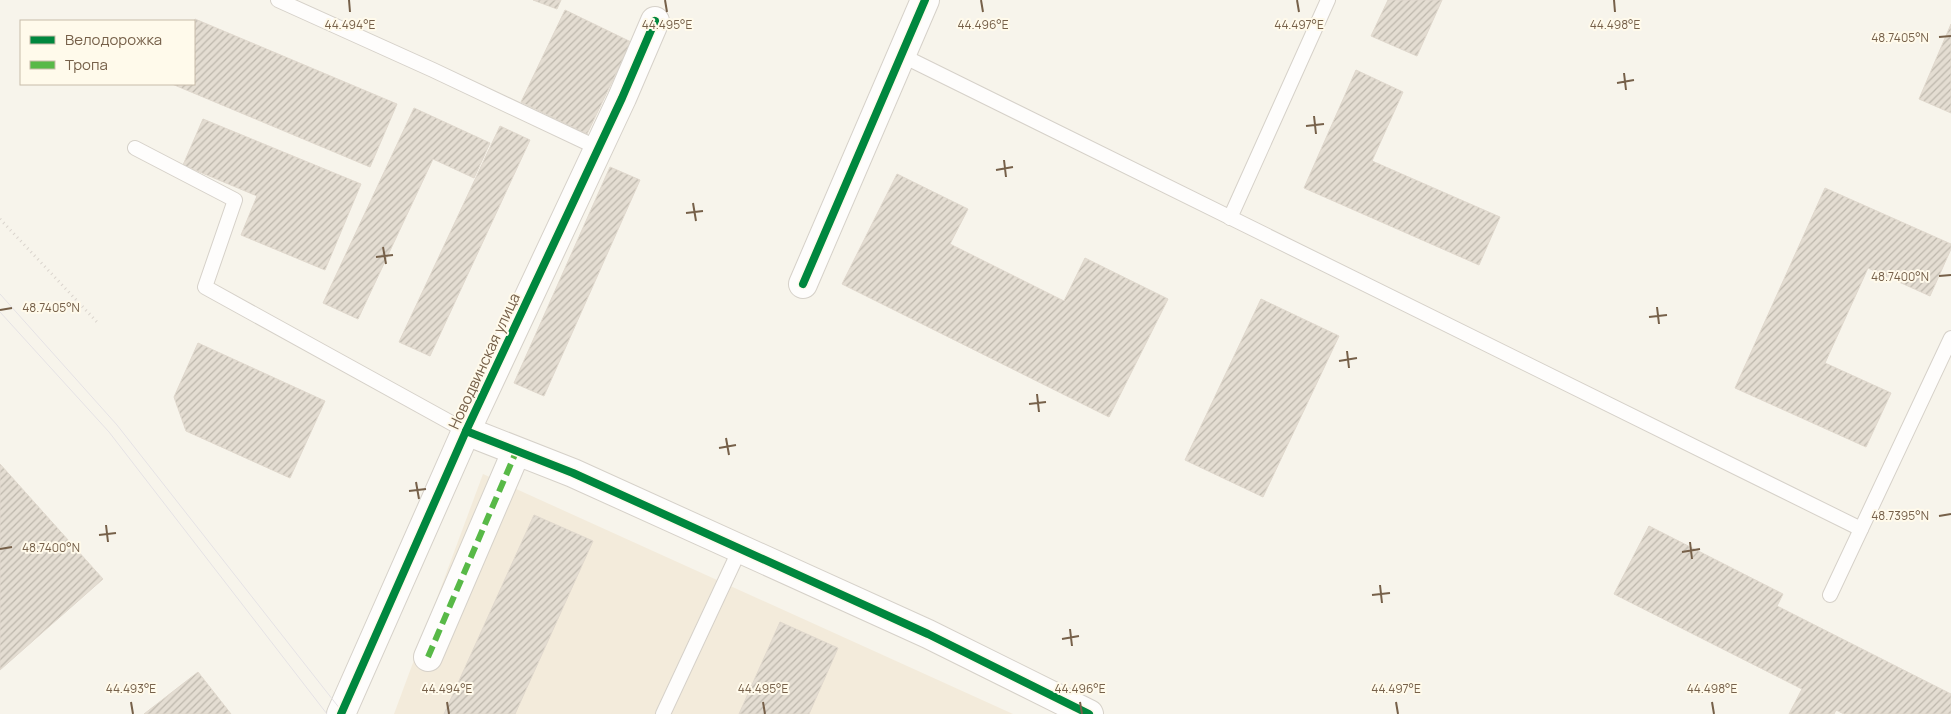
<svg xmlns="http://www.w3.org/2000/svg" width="1951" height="714" viewBox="0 0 1951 714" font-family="Manrope,sans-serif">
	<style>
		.residential { fill: #f3ebdb }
		.building { fill: url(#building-hatch); stroke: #e0d8cd }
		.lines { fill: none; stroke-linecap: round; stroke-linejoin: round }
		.service-casing { stroke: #d6d1c9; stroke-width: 16 }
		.minor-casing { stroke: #d6d1c9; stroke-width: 30 }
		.path { stroke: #dad4cd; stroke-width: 3; stroke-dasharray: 1 4; stroke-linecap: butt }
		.service { stroke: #fefdfc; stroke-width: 14 }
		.minor { stroke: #fefdfc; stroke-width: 28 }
		.tram { stroke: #e5e2e5; stroke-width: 1 }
		.quiet { stroke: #58b947; stroke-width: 6; stroke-dasharray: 12 6; stroke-linecap: butt }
		.cycleway-casing { stroke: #fffaeb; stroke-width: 11 }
		.cycleway { stroke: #00873e; stroke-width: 8 }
		.ticks { fill: none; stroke: #766049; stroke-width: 2 }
		.labels { text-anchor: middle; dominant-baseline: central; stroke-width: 4; stroke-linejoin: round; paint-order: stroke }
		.street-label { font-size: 15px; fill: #766049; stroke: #fffaeb }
		.ticks-label { font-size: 12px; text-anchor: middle; fill: #766049; stroke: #fffaeb; stroke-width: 4; stroke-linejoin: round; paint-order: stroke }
	</style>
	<defs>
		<pattern id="building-hatch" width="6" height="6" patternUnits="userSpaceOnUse" patternTransform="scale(1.25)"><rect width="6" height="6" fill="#e4ddd2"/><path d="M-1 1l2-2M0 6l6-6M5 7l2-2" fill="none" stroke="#bdb7ac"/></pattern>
	</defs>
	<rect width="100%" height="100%" fill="#f7f4eb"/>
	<!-- residential -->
	<path class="residential" d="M 483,474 L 1013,714 L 394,714 Z"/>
	<!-- building -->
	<g class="building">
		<path d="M 533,0 L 561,0 L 557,9 Z"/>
		<path d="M 1388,0 L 1442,0 L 1417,56 L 1371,36 Z"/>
		<path d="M 565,10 L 631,42 L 587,134 L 521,102 Z"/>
		<path d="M 195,19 L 397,104 L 370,167 L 172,84 L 194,84 Z"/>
		<path d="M 1951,24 L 1951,113 L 1919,99 Z"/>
		<path d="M 1356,70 L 1403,92 L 1372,161 L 1500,217 L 1479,265 L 1304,188 Z"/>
		<path d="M 414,108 L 490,143 L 474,178 L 433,159 L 358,319 L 323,303 Z"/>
		<path d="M 203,119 L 361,184 L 325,270 L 241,235 L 257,196 L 183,165 Z"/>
		<path d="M 500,126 L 530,140 L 430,356 L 399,342 Z"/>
		<path d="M 610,167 L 640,180 L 544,396 L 514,383 Z"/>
		<path d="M 897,174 L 968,209 L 950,244 L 1064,301 L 1085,258 L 1168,299 L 1109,417 L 842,284 Z"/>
		<path d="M 1825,188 L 1951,244 L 1951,249 L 1930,296 L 1868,268 L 1825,363 L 1891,393 L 1866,447 L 1735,388 Z"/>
		<path d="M 1261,299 L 1339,336 L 1263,497 L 1185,460 Z"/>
		<path d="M 198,343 L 325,401 L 290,478 L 186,431 L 174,397 Z"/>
		<path d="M 0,464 L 103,579 L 0,670 Z"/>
		<path d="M 534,515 L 593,541 L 515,714 L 444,714 Z"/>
		<path d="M 1649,526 L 1783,594 L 1777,606 L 1951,694 L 1951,714 L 1844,714 L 1836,710 L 1834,714 L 1789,714 L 1802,689 L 1614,594 Z"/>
		<path d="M 780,622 L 838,648 L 809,714 L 739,714 Z"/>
		<path d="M 198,672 L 231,714 L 144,714 Z"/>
	</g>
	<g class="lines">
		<defs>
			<g id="service">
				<path d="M 278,0 L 433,70 L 598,148"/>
				<path d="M 901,55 L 1861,529"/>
				<path d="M 135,148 L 235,200 L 205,287 L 466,431"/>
				<path d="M 1230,218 L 1328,0"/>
				<path d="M 1830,595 L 1951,338"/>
				<path d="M 663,714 L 740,549"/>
			</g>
			<g id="minor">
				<path d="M 803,284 L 925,0"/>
				<path d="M 466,431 L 573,473 L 928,634 L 1089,714"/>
				<path d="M 428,657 L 516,452"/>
				<path d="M 341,714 L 466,431 L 622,98 L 655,21"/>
			</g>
		</defs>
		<!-- service casing -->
		<use href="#service" class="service-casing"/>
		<!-- minor casing -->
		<use href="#minor" class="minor-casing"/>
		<!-- path -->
		<path class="path" d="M 0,219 L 97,322"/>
		<!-- service -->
		<use href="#service" class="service"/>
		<!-- minor -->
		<use href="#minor" class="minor"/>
		<!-- tram -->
		<g class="tram">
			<path d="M 0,294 L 117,425 L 344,714"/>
			<path d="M 0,312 L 109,432 L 327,714"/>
		</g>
		<!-- quiet -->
		<path class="quiet" d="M 428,657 L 516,452"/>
		<defs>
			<g id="cycleway">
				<path d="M 803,284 L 925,0"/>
				<path d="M 466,431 L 573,473 L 928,634 L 1089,714"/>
				<path d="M 341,714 L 466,431 L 622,98 L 655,21"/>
			</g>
		</defs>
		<!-- cycleway casing -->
		<use href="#cycleway" class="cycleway-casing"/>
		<!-- cycleway -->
		<use href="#cycleway" class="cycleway"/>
	</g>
	<!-- ticks -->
	<path class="ticks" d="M 349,0 L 350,12M 665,0 L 667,12M 981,0 L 983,12M 1297,0 L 1299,12M 1614,0 L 1615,12M 1939,37 L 1951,36M 1624,73 L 1626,90M 1617,83 L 1634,80M 1314,116 L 1316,134M 1306,126 L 1324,124M 1004,160 L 1006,177M 996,170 L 1013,167M 693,203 L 696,221M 686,213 L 703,211M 383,247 L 386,264M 376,257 L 393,255M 1939,276 L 1951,275M 1657,307 L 1659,324M 0,310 L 12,308M 1649,317 L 1667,315M 1347,351 L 1349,368M 1339,361 L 1357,358M 1037,394 L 1039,412M 1029,404 L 1046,402M 726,438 L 729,455M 719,448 L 736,445M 416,482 L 419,499M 409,491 L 426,489M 1939,516 L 1951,514M 106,525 L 108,542M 99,535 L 116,533M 1690,542 L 1692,559M 0,549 L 12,547M 1682,552 L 1700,549M 1380,585 L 1382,603M 1372,595 L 1390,593M 1070,629 L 1072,646M 1062,639 L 1079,636M 131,702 L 133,714M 447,702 L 449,714M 763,702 L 765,714M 1080,702 L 1082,714M 1396,702 L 1398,714M 1712,702 L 1714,714"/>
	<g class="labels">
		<!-- street labels -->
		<g class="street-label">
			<text transform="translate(484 361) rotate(-65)">Новодвинская улица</text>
		</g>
	</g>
	<g class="ticks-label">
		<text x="350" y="29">44.494°E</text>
		<text x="667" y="29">44.495°E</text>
		<text x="983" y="29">44.496°E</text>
		<text x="1299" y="29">44.497°E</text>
		<text x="1615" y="29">44.498°E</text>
		<text x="1900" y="42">48.7405°N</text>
		<text x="1900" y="281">48.7400°N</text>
		<text x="51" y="312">48.7405°N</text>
		<text x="1900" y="520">48.7395°N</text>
		<text x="51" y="552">48.7400°N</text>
		<text x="131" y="693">44.493°E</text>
		<text x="447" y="693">44.494°E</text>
		<text x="763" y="693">44.495°E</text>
		<text x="1080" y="693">44.496°E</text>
		<text x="1396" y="693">44.497°E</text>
		<text x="1712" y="693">44.498°E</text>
	</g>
	<!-- legend -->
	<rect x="20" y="20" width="175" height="65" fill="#fffaeb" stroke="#c8bcaa"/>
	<rect x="30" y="36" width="25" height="8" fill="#00873e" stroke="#c8bcaa"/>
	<text x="65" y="45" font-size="15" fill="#766049">Велодорожка</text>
	<rect x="30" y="61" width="25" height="8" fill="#58b947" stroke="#c8bcaa"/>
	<text x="65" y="70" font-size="15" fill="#766049">Тропа</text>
</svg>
